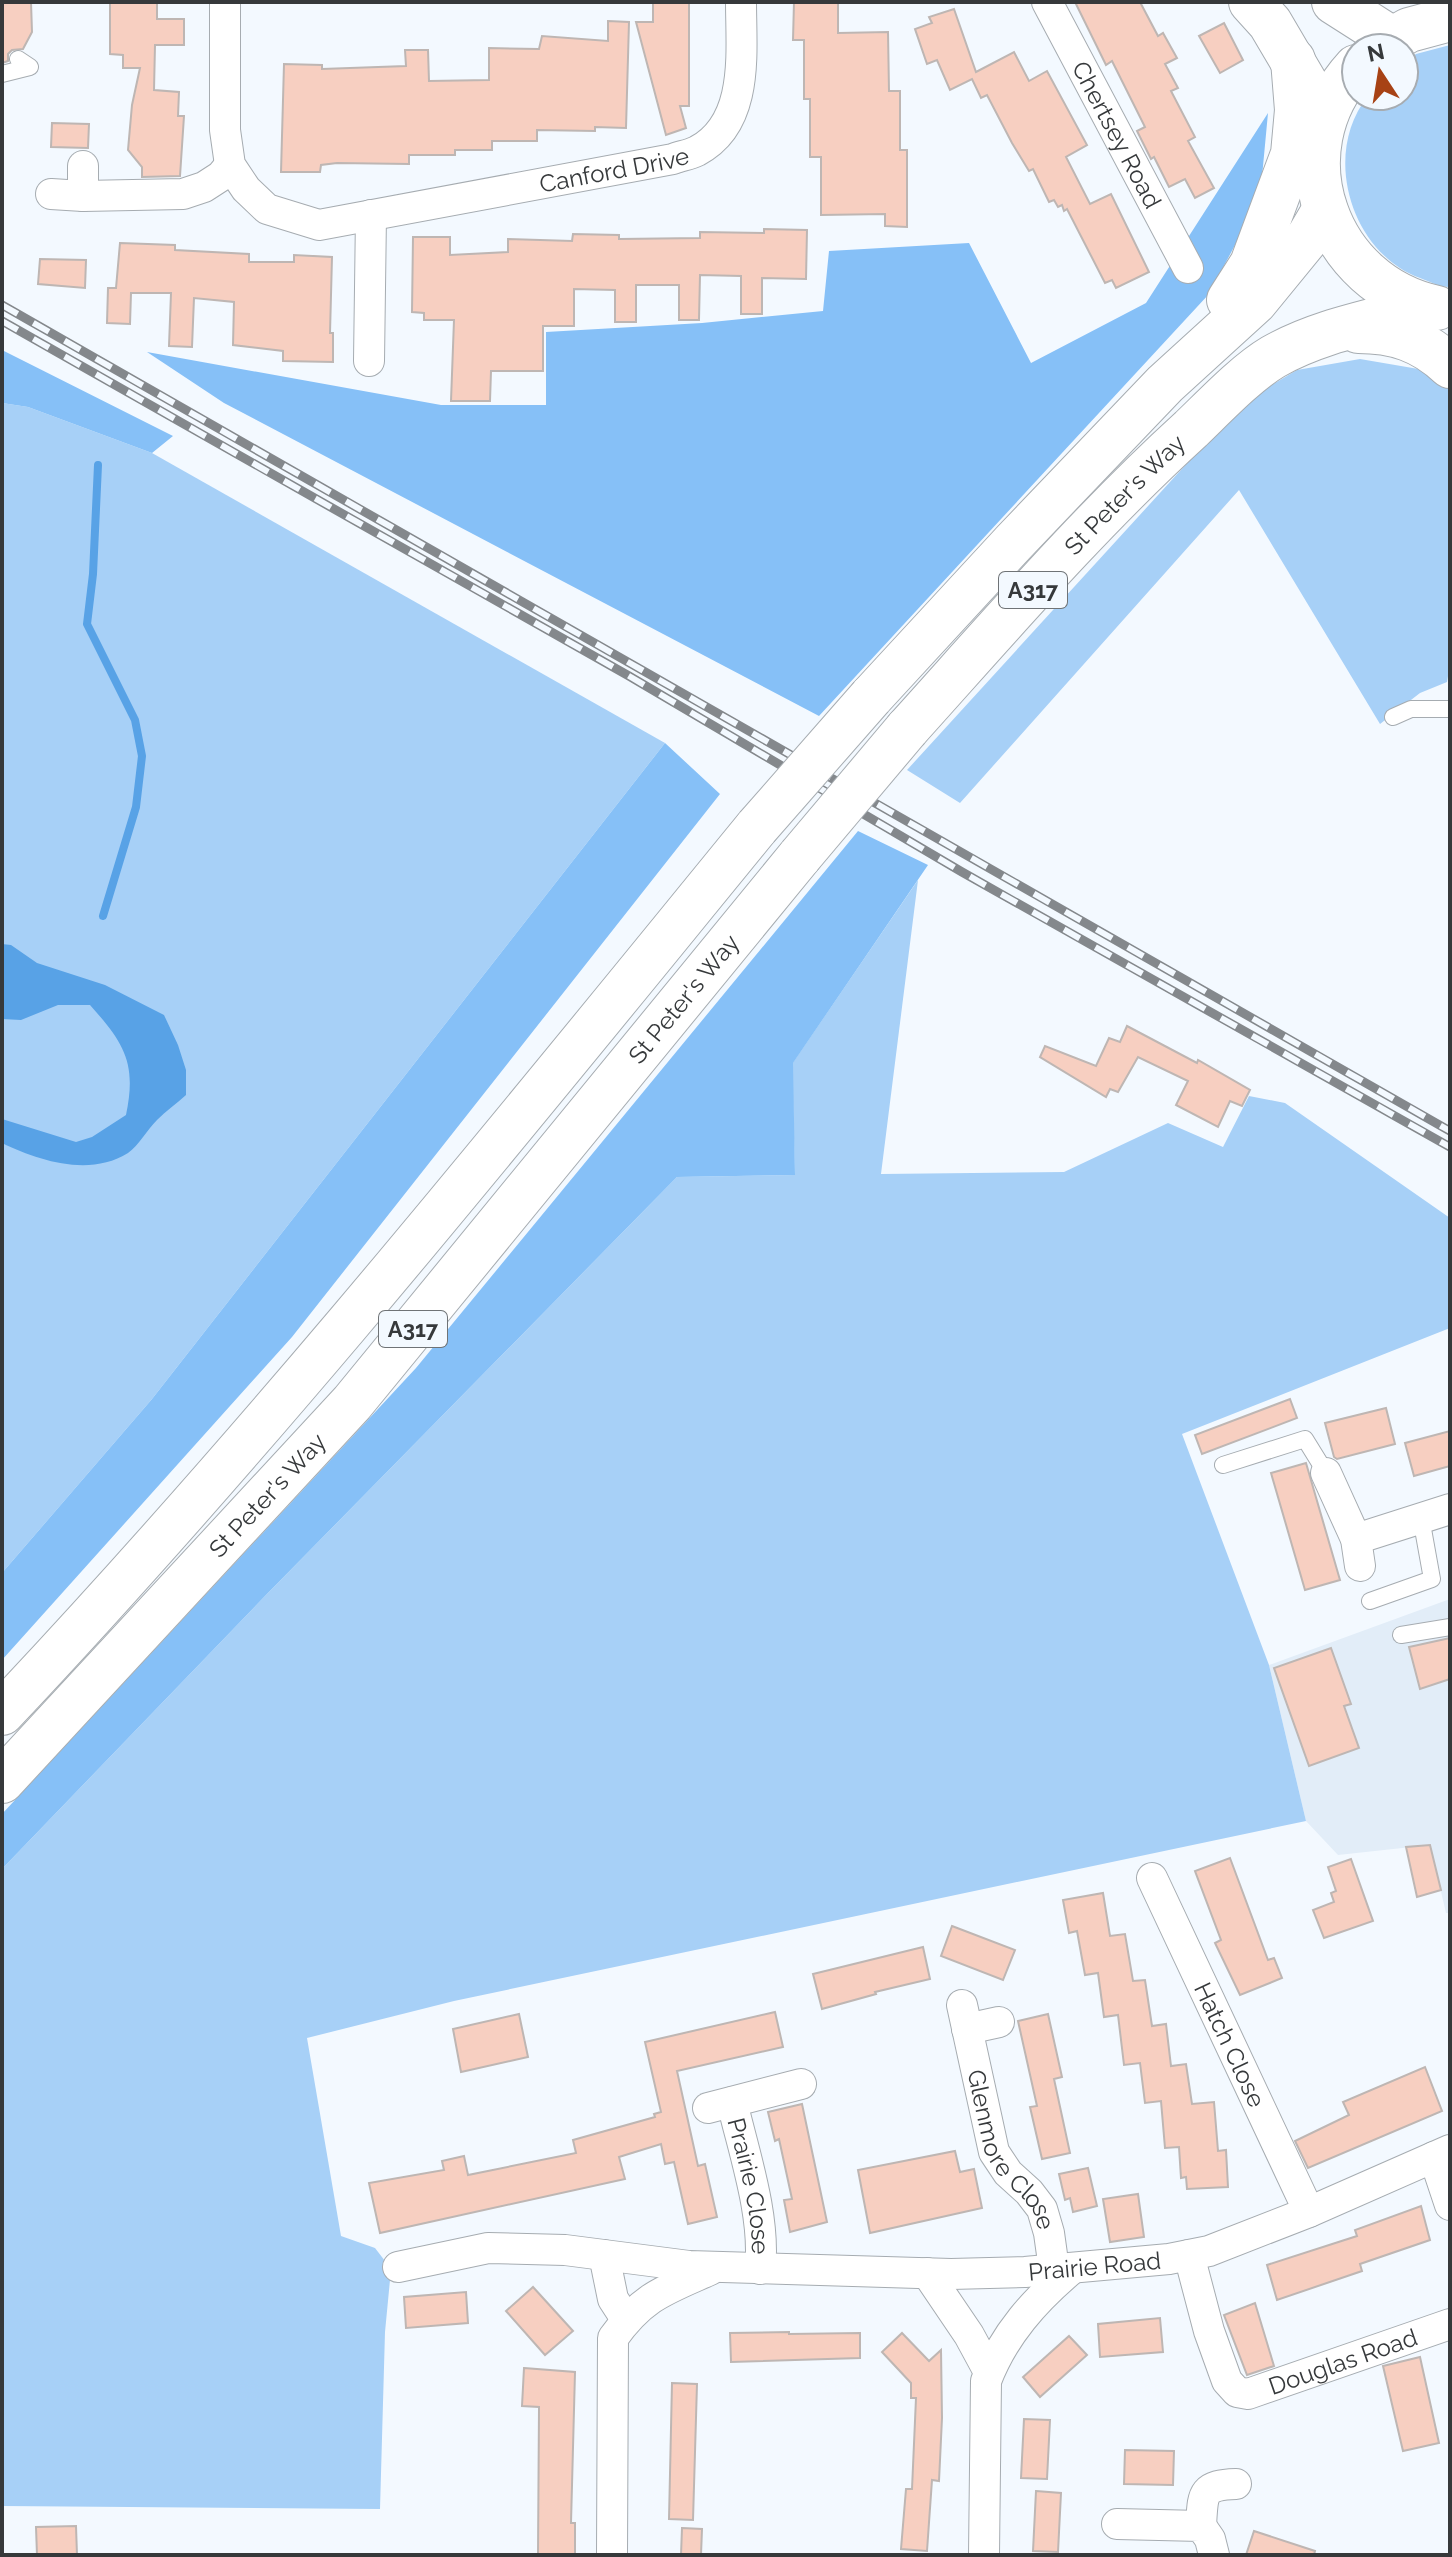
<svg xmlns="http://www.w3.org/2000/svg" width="1452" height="2557" viewBox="0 0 1452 2557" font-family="Raleway,sans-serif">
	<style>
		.built { fill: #e2edf8 }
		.green { fill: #a7d0f7 }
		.forest { fill: #86c0f7 }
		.water { fill: #58a2e6 }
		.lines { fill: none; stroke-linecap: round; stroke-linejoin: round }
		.stream { stroke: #58a2e6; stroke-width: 8 }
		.building { fill: #f7cfc1; stroke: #beb6b3; stroke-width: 2 }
		.lane-casing { stroke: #a6acb1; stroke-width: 18 }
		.street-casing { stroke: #a6acb1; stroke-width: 32 }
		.primary-casing { stroke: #a6acb1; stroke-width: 46 }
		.lane { stroke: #fff; stroke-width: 16 }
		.street { stroke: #fff; stroke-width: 30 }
		.primary { stroke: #fff; stroke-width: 44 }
		.rail-casing { stroke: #84888c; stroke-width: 9 }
		.rail { stroke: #f3f9ff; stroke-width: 6; stroke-dasharray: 18; stroke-linecap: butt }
		.primary-bridge-casing { stroke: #a6acb1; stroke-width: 46; stroke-linecap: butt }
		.primary-bridge { stroke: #fff; stroke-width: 44 }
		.labels { text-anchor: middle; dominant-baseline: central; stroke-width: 8; stroke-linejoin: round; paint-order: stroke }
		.shield { fill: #f3f9ff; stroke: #6f7376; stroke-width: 2 }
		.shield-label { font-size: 22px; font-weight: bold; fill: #36393b }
		.street-label { font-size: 24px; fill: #36393b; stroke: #f3f9ff }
	</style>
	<rect width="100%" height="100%" fill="#f3f9ff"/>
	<!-- built -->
	<path class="built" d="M 1450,1599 L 1450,1913 L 1446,1913 L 1430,1845 L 1338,1855 L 1306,1821 L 1269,1665 Z"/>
	<!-- green -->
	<g class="green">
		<path d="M 1450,45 L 1450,287 C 1440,287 1430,282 1420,278 C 1351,253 1321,154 1368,96 L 1404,96 L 1404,63 L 1416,54 Z"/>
		<path d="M 1360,359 L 1436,372 L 1450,391 L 1450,664 L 1447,682 L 1420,693 L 1380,724 L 1239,490 L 960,803 L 907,770 L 1243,402 L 1297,370 Z"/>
		<path d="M 2,403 L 28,407 L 152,453 L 665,743 L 152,1399 L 2,1573 Z"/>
		<path d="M 918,880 L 881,1174 L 1064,1172 L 1168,1123 L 1223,1147 L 1249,1096 L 1285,1103 L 1450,1218 L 1450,1328 L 1182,1434 L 1269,1665 L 1306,1821 L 454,2001 L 307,2038 L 341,2236 L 375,2248 L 385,2261 L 390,2280 L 385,2332 L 380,2509 L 2,2506 L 2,1869 L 267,1594 L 677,1177 L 795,1175 L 792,1064 Z"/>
	</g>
	<!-- forest -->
	<g class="forest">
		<path d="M 1268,113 L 1260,198 L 1209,294 L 819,716 L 224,403 L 147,352 L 441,405 L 546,405 L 546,332 L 702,323 L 823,311 L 829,251 L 969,243 L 1031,363 L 1146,303 Z"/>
		<path d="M 2,350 L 173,436 L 152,453 L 28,407 L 2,403 Z"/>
		<path d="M 665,743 L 720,794 L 292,1337 L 2,1660 L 2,1573 L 152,1399 Z"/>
		<path d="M 858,831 L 928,865 L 793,1063 L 795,1175 L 677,1177 L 267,1594 L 2,1869 L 2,1814 L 416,1368 Z"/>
	</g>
	<!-- water -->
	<path class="water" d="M 2,944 L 11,945 L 37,963 L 105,985 L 164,1015 L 178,1045 L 186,1070 L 186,1095 C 176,1104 166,1111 157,1120 C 147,1130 139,1145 128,1153 C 90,1177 39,1161 2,1143 L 2,1119 L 76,1142 L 92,1137 L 126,1115 C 137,1063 124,1043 90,1005 L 58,1005 L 21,1020 L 2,1019 Z"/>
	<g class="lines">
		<!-- stream -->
		<path class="stream" d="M 98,465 L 93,574 L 87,624 L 135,720 L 142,756 L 136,807 L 103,916"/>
	</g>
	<!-- building -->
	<g class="building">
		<path d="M 2,2 L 31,2 L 32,32 L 23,49 L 12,50 L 8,54 L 8,61 L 2,63 Z"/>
		<path d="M 110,2 L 157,2 L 157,19 L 184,19 L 184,45 L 155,45 L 154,90 L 179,92 L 178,116 L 184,116 L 180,176 L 142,177 L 142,167 L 128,150 L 132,105 L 140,68 L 123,68 L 123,55 L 110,54 Z"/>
		<path d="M 653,2 L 689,2 L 689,106 L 680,106 L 686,128 L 666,135 L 636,22 L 653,22 Z"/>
		<path d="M 794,2 L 838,2 L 838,33 L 888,32 L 889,91 L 900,91 L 900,150 L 907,150 L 907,227 L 885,226 L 885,214 L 821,215 L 821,157 L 810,157 L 810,99 L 804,99 L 804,40 L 793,40 Z"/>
		<path d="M 1075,2 L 1140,2 L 1158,36 L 1163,33 L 1177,58 L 1165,64 L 1178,88 L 1171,91 L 1195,137 L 1188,141 L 1214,188 L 1195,198 L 1185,179 L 1169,187 L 1154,157 L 1151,159 L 1137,131 L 1145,127 L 1112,61 L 1106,65 Z"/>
		<path d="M 954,9 L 976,72 L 1014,52 L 1029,81 L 1047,71 L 1087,145 L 1066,157 L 1090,204 L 1111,194 L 1149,272 L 1116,288 L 1112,280 L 1105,283 L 1067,209 L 1064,211 L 1062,205 L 1058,207 L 1054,200 L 1049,202 L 1033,169 L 1029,171 L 1012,143 L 987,95 L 981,98 L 972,79 L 950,90 L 937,60 L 927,64 L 915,29 L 932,23 L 929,17 Z"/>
		<path d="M 608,21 L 629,22 L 626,128 L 595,127 L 595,131 L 537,130 L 537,141 L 492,141 L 492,150 L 455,150 L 455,155 L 409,155 L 409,164 L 337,163 L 321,165 L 320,172 L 281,172 L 284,64 L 322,65 L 322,69 L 406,66 L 405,50 L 428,50 L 429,81 L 489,80 L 489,48 L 539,49 L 542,36 L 608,41 Z"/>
		<path d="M 1224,23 L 1243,60 L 1220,73 L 1199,36 Z"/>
		<path d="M 52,123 L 89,124 L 88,148 L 51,147 Z"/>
		<path d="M 764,229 L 807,230 L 806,279 L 762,278 L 762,314 L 741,314 L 741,276 L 700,275 L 699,320 L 679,320 L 679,285 L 636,285 L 636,322 L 615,322 L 615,290 L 574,289 L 574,326 L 543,326 L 543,371 L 491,371 L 490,401 L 451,401 L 454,320 L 424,320 L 424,313 L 412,312 L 413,237 L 450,237 L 450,255 L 508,252 L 508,239 L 572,241 L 573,234 L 619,235 L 619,239 L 700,238 L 700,232 L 764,233 Z"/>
		<path d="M 120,243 L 175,245 L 175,250 L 249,254 L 249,262 L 294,262 L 294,255 L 332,257 L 330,333 L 333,333 L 333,362 L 283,361 L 283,351 L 233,345 L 234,302 L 194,298 L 192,347 L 169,346 L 171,293 L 131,293 L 130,324 L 107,323 L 108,288 L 116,288 Z"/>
		<path d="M 40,259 L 86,260 L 85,288 L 38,284 Z"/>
		<path d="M 1127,1026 L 1197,1063 L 1198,1060 L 1250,1090 L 1242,1106 L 1230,1101 L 1218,1127 L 1176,1105 L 1188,1081 L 1138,1057 L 1118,1092 L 1110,1089 L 1106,1097 L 1040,1057 L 1045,1046 L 1096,1066 L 1109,1038 L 1120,1042 Z"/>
		<path d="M 1290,1399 L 1297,1418 L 1202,1454 L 1195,1435 Z"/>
		<path d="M 1386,1408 L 1395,1444 L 1337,1459 L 1334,1457 L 1325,1423 Z"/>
		<path d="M 1450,1431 L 1450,1466 L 1414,1476 L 1405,1443 Z"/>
		<path d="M 1306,1463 L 1340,1580 L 1305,1590 L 1271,1473 Z"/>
		<path d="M 1450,1638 L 1450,1679 L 1420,1689 L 1409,1647 Z"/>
		<path d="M 1331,1648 L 1351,1704 L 1344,1706 L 1359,1748 L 1309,1766 L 1274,1668 Z"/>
		<path d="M 1430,1845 L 1441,1890 L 1417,1897 L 1406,1847 Z"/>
		<path d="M 1230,1858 L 1268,1960 L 1274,1958 L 1282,1978 L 1240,1995 L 1215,1943 L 1221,1940 L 1195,1871 Z"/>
		<path d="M 1351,1859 L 1373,1921 L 1324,1938 L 1313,1910 L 1334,1902 L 1331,1893 L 1336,1891 L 1328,1867 Z"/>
		<path d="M 1103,1893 L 1110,1936 L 1125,1934 L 1133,1981 L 1145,1980 L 1152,2026 L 1166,2024 L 1171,2066 L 1186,2064 L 1192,2104 L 1214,2102 L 1218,2151 L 1226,2150 L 1228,2187 L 1187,2189 L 1186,2177 L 1181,2178 L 1179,2147 L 1165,2148 L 1161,2101 L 1145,2103 L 1140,2063 L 1124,2065 L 1118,2015 L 1104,2017 L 1098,1973 L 1085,1975 L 1077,1931 L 1069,1933 L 1063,1900 Z"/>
		<path d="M 952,1926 L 1015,1950 L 1003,1980 L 941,1956 Z"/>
		<path d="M 923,1947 L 930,1979 L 875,1992 L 876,1994 L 822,2009 L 813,1974 Z"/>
		<path d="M 775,2012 L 783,2047 L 677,2071 L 698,2166 L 705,2164 L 717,2217 L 688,2224 L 674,2162 L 665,2164 L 661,2144 L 619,2157 L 625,2179 L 380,2233 L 369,2183 L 444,2170 L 442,2161 L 464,2156 L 468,2175 L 576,2153 L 573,2140 L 655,2117 L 654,2114 L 661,2112 L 645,2042 Z"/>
		<path d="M 519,2014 L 528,2057 L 461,2072 L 453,2029 Z"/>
		<path d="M 1048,2014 L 1062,2077 L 1054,2079 L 1070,2153 L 1042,2159 L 1030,2107 L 1037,2106 L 1018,2021 Z"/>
		<path d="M 1425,2067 L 1442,2111 L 1308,2168 L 1295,2141 L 1349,2115 L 1343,2102 Z"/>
		<path d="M 802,2104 L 827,2222 L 790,2232 L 784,2200 L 792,2199 L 779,2139 L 775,2141 L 768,2112 Z"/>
		<path d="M 955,2151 L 960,2172 L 974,2169 L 982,2208 L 870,2233 L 858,2170 Z"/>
		<path d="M 1088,2168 L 1097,2206 L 1073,2212 L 1070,2198 L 1065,2200 L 1059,2174 Z"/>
		<path d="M 1138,2194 L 1144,2237 L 1110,2242 L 1103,2199 Z"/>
		<path d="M 1421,2206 L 1430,2240 L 1360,2264 L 1362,2271 L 1277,2300 L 1267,2265 L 1357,2236 L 1355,2230 Z"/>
		<path d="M 533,2287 L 573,2331 L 545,2355 L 506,2311 Z"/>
		<path d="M 466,2292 L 468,2323 L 406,2328 L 404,2297 Z"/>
		<path d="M 1255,2303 L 1274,2366 L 1247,2375 L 1224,2315 Z"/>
		<path d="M 1160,2318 L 1163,2352 L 1100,2357 L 1098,2324 Z"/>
		<path d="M 789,2332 L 789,2334 L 860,2333 L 860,2358 L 731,2362 L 730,2333 Z"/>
		<path d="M 902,2333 L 929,2361 L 941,2350 L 942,2418 L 939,2481 L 932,2480 L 927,2551 L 901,2549 L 906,2489 L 912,2489 L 916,2398 L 911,2398 L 911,2383 L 882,2352 Z"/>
		<path d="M 1069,2336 L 1087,2355 L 1040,2397 L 1023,2377 Z"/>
		<path d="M 1420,2357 L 1439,2443 L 1403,2451 L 1383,2366 Z"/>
		<path d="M 524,2368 L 575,2372 L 571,2523 L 575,2523 L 575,2555 L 538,2555 L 539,2407 L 522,2406 Z"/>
		<path d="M 672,2383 L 697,2384 L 693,2520 L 669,2519 Z"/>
		<path d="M 1024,2419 L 1050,2420 L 1047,2479 L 1021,2478 Z"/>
		<path d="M 1125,2450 L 1174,2451 L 1173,2485 L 1124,2484 Z"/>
		<path d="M 1036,2491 L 1061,2493 L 1058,2552 L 1033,2551 Z"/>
		<path d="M 76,2526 L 77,2555 L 37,2555 L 36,2527 Z"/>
		<path d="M 682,2528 L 702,2529 L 701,2555 L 681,2555 Z"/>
		<path d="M 1254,2531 L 1315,2551 L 1314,2555 L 1246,2555 Z"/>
	</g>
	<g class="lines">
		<defs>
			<g id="lane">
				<path d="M 2,74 L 30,67 L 18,59"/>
				<path d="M 1393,717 L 1411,709 L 1450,709"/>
				<path d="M 1223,1465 L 1305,1439 L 1326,1473"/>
				<path d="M 1370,1601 L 1432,1579 L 1421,1518"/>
				<path d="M 1401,1635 L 1450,1627"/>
			</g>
			<g id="street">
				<path id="s1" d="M 225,2 L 225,130 L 230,165 L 246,189 L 267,209 L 319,225 L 673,159 C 680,156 689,155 697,151 C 750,123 741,52 741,2"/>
				<path id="s2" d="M 1047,2 L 1188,268"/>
				<path d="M 51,194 L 83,196 L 183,194 L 204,187 L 221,176 L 230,165"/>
				<path d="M 83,196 L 83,166"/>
				<path d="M 369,361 L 371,215"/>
				<path d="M 1326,1473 L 1356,1539 L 1360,1566"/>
				<path d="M 1356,1539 L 1450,1509"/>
				<path id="s3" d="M 1152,1878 L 1309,2212"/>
				<path id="s4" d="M 962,2005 L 994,2152 L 1008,2173 L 1029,2192 L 1042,2209 L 1049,2233 L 1054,2269"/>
				<path d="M 967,2029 L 999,2022"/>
				<path id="s5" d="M 732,2102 C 744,2153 766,2217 760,2269"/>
				<path d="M 708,2108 L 801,2084"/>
				<path d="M 1434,2157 L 1450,2205"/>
				<path d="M 604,2255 L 613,2299 L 626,2319"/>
				<path id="s6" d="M 1189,2255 L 1209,2331 L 1227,2381 L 1237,2392 L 1248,2394 L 1450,2324"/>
				<path id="s7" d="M 398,2267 L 488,2248 L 565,2250 L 689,2266 L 951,2274 L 1025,2272 L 1169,2259 L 1209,2251 L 1309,2212 L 1450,2150"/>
				<path d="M 927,2273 L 969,2335 L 989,2372"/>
				<path d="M 1117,2524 L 1201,2526 L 1210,2539 L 1214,2555"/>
				<path d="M 1201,2526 C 1203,2494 1201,2485 1236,2484"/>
				<path d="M 612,2555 L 613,2338 C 643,2296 665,2290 710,2270"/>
				<path d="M 984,2555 L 986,2381 C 1004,2334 1035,2300 1073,2268"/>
			</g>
			<g id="primary">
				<path d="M 1251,2 L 1270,23 L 1307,86"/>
				<path d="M 1334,2 L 1392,39"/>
				<path d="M 1377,48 L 1409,30 L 1450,19"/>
				<path d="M 1356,67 C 1278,152 1327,285 1437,308"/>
				<path d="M 1229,300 L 1252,264 L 1293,154 L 1297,110 L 1293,60"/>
				<path d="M 1358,331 C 1394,331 1423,340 1450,366"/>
				<path d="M 871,697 L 1014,542 L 1165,384 L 1255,302 L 1309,236 L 1325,209"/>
				<path id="s8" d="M 907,729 C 999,627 1089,522 1191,429 C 1214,407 1246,373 1273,357 C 1320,330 1376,321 1428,306"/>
				<path d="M 2,1713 C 268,1431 511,1128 757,827"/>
				<path id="s9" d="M 2,1781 L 352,1403 L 800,856"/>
			</g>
		</defs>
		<!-- lane casing -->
		<use href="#lane" class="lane-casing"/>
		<!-- street casing -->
		<use href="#street" class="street-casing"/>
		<!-- primary casing -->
		<use href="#primary" class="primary-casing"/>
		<!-- lane -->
		<use href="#lane" class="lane"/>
		<!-- street -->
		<use href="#street" class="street"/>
		<!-- primary -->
		<use href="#primary" class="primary"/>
		<defs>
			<g id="rail">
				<path d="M 2,305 L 1450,1131"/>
				<path d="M 2,321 L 629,676 L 962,872 L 1450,1147"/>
			</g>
		</defs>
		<!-- rail casing -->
		<use href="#rail" class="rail-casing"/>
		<!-- rail -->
		<use href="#rail" class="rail"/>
		<defs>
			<g id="primary-bridge">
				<path d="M 757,827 L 871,697"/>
				<path d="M 800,856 L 907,729"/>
			</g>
		</defs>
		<!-- primary-bridge casing -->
		<use href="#primary-bridge" class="primary-bridge-casing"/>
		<!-- primary-bridge -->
		<use href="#primary-bridge" class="primary-bridge"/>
	</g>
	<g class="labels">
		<!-- shield labels -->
		<g class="shield">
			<rect x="999" y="572" width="68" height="36" rx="6"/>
			<rect x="379" y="1311" width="68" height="36" rx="6"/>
		</g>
		<g class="shield-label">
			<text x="1033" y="590">A317</text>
			<text x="413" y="1329">A317</text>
		</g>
		<!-- street labels -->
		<g class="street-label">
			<text stroke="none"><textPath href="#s2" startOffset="150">Chertsey Road</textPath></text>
			<text stroke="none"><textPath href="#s1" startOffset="576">Canford Drive</textPath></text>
			<text stroke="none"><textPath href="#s8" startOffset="320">St Peter's Way</textPath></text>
			<text stroke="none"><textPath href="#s9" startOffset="1038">St Peter's Way</textPath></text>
			<text stroke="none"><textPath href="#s9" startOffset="390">St Peter's Way</textPath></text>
			<text stroke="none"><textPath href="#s3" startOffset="184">Hatch Close</textPath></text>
			<text stroke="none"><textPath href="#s4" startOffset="156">Glenmore Close</textPath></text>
			<text stroke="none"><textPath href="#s5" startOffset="86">Prairie Close</textPath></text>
			<text stroke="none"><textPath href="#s7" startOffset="700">Prairie Road</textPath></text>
			<text stroke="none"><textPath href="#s6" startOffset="258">Douglas Road</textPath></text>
		</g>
	</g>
	<!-- border -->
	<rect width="1452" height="2557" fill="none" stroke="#36393b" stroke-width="8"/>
	<!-- north arrow -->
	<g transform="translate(1380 72) rotate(348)"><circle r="38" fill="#f3f9ff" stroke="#a7acb1" stroke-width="2"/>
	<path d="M0-6L14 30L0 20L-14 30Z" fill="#a74215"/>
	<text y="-12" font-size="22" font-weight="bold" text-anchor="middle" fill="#36393b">N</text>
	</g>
</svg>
